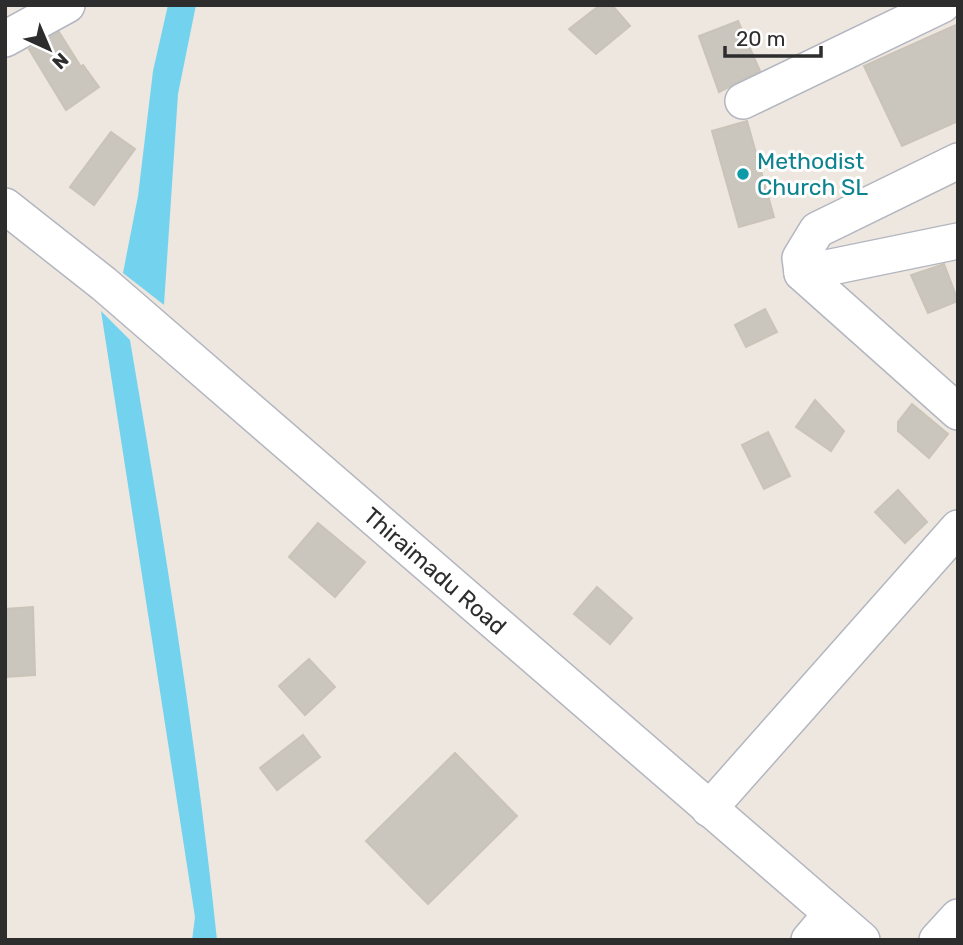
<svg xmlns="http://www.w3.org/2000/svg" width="963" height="945" viewBox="0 0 963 945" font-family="Rubik,sans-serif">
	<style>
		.water { fill: #73d3ef }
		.building { fill: #cac5bd; stroke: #cac3b8; stroke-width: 2 }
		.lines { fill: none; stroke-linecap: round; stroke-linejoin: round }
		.minor-casing { stroke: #b3b6c0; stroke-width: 38 }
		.minor { stroke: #fff; stroke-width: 35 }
		.culture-dot { fill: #0f9aa8; stroke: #fff; stroke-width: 2.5 }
		.labels { text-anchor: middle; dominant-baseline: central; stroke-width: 6; stroke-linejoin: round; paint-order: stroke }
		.culture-label { font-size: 23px; fill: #0d838f; stroke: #fff; text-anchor: start }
		.street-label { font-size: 23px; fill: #2d2d2d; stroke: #fff }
	</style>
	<rect width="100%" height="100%" fill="#eee7df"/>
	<!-- water -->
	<g class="water">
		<path d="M 168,5 L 196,5 L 178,94 L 164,305 L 123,273 L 138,196 L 153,71 Z"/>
		<path d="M 101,311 L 130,340 C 164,540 196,738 217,940 L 192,940 L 195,917 Z"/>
	</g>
	<!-- building -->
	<g class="building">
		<path d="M 600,5 L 612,5 L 630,26 L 596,54 L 569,29 Z"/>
		<path d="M 738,21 L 760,71 L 719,92 L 699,36 Z"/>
		<path d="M 958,24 L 958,121 L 902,146 L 864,66 Z"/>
		<path d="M 59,32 L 81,67 L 83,65 L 99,87 L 66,110 L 29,49 Z"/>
		<path d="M 747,121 L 774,217 L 739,227 L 712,131 Z"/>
		<path d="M 111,132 L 135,149 L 94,205 L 70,187 Z"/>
		<path d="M 944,264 L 958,301 L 928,313 L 911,275 Z"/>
		<path d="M 765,309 L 777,332 L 746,347 L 735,325 Z"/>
		<path d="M 815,400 L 844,431 L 831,451 L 796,427 Z"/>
		<path d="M 912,404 L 948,434 L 929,458 L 898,431 L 898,422 Z"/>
		<path d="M 768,432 L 790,476 L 764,489 L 742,445 Z"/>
		<path d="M 898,490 L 927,522 L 905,543 L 875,512 Z"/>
		<path d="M 318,523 L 365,562 L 335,597 L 289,557 Z"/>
		<path d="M 597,587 L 632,618 L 610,644 L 574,614 Z"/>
		<path d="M 33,607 L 35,675 L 5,677 L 5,609 Z"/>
		<path d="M 309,659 L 335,687 L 305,715 L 279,686 Z"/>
		<path d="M 303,735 L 320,757 L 277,790 L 260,768 Z"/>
		<path d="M 455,753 L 517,816 L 428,904 L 366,841 Z"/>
	</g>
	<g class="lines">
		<defs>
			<g id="minor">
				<path d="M 5,39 L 67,5"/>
				<path d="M 743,101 L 942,5"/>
				<path d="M 958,161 L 817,230 L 800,258 L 802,273 L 958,412"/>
				<path d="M 5,206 L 104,284 L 862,940"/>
				<path d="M 802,273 L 958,241"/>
				<path d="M 709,809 L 958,528"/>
				<path d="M 809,940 L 831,914"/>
				<path d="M 937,940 L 958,917"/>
			</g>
		</defs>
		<!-- minor casing -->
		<use href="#minor" class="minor-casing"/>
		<!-- minor -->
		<use href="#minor" class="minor"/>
	</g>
	<!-- markers -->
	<circle class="culture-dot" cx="743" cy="174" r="7"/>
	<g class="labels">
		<!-- culture labels -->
		<g class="culture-label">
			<text x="757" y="161">Methodist<tspan x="757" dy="26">Church SL</tspan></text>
		</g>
		<!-- street labels -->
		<g class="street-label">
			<text transform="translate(435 571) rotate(41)">Thiraimadu Road</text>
		</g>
	</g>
	<!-- border -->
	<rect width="963" height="945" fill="none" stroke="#2d2d2d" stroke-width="14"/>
	<!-- north arrow -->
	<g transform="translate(49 49) rotate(136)" stroke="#ffffff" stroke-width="5" paint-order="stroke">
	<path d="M0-5L12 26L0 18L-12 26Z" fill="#2d2d2d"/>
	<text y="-10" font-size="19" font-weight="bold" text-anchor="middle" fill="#2d2d2d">N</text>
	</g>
	<!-- scale -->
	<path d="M725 46v10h96v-10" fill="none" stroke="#2d2d2d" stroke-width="3.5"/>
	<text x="736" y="46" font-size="21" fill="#2d2d2d" stroke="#ffffff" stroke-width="5" paint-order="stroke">20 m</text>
</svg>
